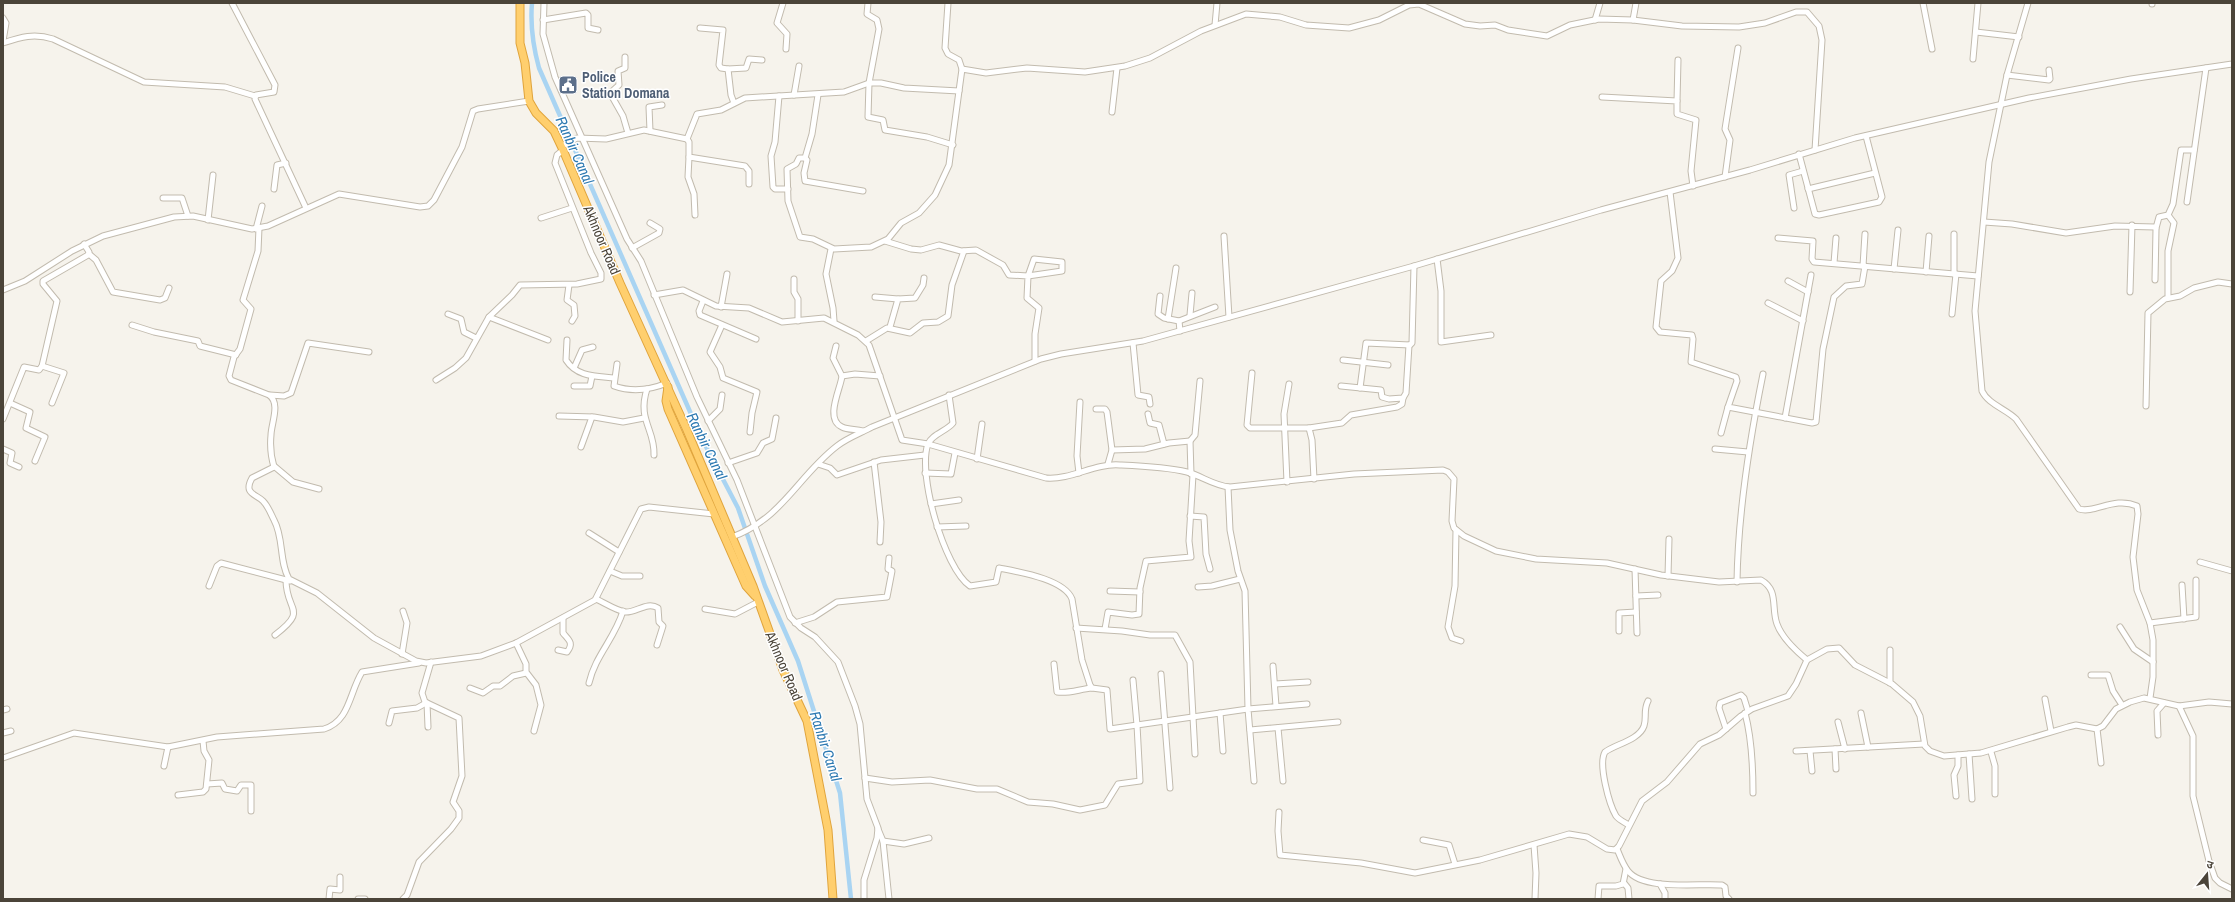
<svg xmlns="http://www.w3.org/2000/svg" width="2235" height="902" viewBox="0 0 2235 902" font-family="'Archivo Narrow','Noto Sans Devanagari',sans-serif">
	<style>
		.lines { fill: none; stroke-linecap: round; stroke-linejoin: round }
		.canal { stroke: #a9d4f2; stroke-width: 4.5 }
		.minor-casing { stroke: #c2bbae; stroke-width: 7 }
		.highway-casing { stroke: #e0a43c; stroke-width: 9 }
		.minor { stroke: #fff; stroke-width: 5 }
		.highway { stroke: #ffcf6e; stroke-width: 7 }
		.labels { text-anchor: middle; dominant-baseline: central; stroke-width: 3; stroke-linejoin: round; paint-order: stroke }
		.service-label { font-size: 14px; font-weight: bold; fill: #4e5e75; stroke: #fff; text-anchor: start }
		.street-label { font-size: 14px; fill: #4b4439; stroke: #fff }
		.water-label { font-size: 15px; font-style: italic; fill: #2e7ab2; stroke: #fff }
	</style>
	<rect width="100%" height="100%" fill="#f6f3ec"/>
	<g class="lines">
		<!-- canal -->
		<path class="canal" d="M 532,3 C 530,26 533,46 539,68 L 702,439 L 738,508 L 765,586 L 798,661 L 840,793 L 851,899"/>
		<defs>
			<g id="minor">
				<path d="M 232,3 L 275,85 L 274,92 L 256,95 L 255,99 L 306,208"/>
				<path d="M 544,3 L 543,34 L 555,77 L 627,239 L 641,261 L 697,397 L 737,480 L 790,617 L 801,628 L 815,637 L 838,662 L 855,706 L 860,724 L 867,799 L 878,828 L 877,838 L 864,880 L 864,899"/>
				<path d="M 783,3 L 777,23 L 787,34 L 786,49"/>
				<path d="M 868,3 L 867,14 L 877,20 L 879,29 L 869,83 L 868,117 L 883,120 L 885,130 L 927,137 L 953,145"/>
				<path d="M 948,3 L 945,48 L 948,54 L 959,60 L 962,69"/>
				<path d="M 1923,3 L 1932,49"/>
				<path d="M 2028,3 L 2007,75 L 1989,162 L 1975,311 L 1982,391 C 1988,404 2006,409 2016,419 L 2079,509 C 2095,514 2114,496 2137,506 L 2138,514 L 2133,557 L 2137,590 L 2150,623 L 2153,640 L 2153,677 L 2150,698"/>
				<path d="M 2152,4 L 2152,3"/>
				<path d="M 3,18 L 6,23 L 3,41"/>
				<path d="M 543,20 L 586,13 L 588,15 L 588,28 L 598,30"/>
				<path d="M 1595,20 L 1600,3"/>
				<path d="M 1633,20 L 1636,3"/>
				<path d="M 1215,25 L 1217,3"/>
				<path d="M 700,28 L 723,30 L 719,65 L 721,68 L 728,69 L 731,95 L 734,103"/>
				<path d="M 1976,32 L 2019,37"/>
				<path d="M 3,43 C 21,37 34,33 53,39 L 144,82 L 225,87 L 255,96"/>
				<path d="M 625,57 L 625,68 L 618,71 L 619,85 L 610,93 L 623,116 L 628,133"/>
				<path d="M 1973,59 L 1978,3"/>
				<path d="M 728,69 L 746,68 L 749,59 L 762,60"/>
				<path d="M 2007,75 L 2049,80 L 2050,79 L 2049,70"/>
				<path d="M 794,95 L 799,66"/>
				<path d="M 818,95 L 812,134 L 805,158 L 799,158 L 796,164 L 787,169 L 788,201 L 800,237 L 813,239 L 834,249 L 871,247 L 888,239 L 901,223 L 919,213 L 935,195 L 949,165 L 959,91"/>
				<path d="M 779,96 L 775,142 L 771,156 L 773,187 L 775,189 L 788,189"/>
				<path d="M 1602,97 L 1677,101 L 1677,114 L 1696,120 L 1691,171 L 1693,186"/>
				<path d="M 1677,101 L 1678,60"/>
				<path d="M 1112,112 L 1117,68"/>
				<path d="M 650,131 L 649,107 L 662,105"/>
				<path d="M 687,139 L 689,142 L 689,157 L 745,166 L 749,171 L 749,184"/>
				<path d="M 562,146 L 577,138 L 606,139 L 644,130 L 687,139 L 697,114 L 721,110 L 745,98 L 844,92 L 869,83 L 881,83 L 904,88 L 959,91 L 962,69 L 986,73 L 1027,68 L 1085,72 L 1125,66 L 1150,58 L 1201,31 L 1246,14 L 1280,17 L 1306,25 L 1349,28 L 1379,20 L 1409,5 L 1419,4 L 1465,24 L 1480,26 L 1495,25 L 1508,30 L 1547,36 L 1570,25 L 1599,19 L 1633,20 L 1682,26 L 1739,27 L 1765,23 L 1796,12 L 1807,12 L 1819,26 L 1822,40 L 1815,150"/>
				<path d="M 1799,154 L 1815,214 L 1819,215 L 1879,202 L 1882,197 L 1866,136"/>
				<path d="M 689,157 L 688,177 L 694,194 L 695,215"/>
				<path d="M 805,158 L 807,160 L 804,173 L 805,181 L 863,191"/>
				<path d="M 1725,177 L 1730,140 L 1725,129 L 1738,48"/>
				<path d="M 274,189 L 277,165 L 286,163"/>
				<path d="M 1808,189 L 1875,173"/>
				<path d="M 1670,192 L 1678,258 L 1672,271 L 1661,281 L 1656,327 L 1660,332 L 1692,335 L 1693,339 L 1691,362 L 1736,377 L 1737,381 L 1728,407 L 1812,423 L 1816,422 L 1823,349 L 1834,297 L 1846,286 L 1862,284 L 1865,266"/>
				<path d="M 163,198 L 182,198 L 188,216"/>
				<path d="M 2187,202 L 2206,68"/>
				<path d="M 1794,208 L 1789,175 L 1803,171"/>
				<path d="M 541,218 L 572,208"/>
				<path d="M 208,220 L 213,175"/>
				<path d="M 1984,222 L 2012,224 L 2066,233 L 2115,226 L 2155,227 L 2156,229 L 2155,280"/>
				<path d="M 259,228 L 258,251 L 243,300 L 251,309 L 240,349 L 234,357 L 229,376 L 231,380 L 269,395 C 281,403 271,424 271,435 C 270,445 271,457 274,467 L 252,478 C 243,494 256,494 263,501 C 268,506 271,514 274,520 C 284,538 279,562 289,579 L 317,593 L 374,638 L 416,661 L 426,663 L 481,656 L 516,643 L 595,600 L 641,509 L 649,507 L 714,514"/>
				<path d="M 2156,228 L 2159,217 L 2168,215 L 2173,204 L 2181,150 L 2194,150"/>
				<path d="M 256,229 L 262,206"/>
				<path d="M 1224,236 L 1229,317"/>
				<path d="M 1778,238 L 1813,241 L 1812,259 L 1814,262 L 1978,276"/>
				<path d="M 885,241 L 911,249 L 921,250 L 939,245 L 961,251 L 976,250 L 1003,265 L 1009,275 L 1028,276 L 1027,298 L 1039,308 L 1035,334 L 1035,361"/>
				<path d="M 632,248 L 659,233 L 660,229 L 650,223"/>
				<path d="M 831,249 L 826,274 L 833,308 L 834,321"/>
				<path d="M 89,254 L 96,260 L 113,292 L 160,300 L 165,298 L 169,288"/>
				<path d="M 1034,259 L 1062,262 L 1062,271 L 1028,276 Z"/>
				<path d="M 1437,259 L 1441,291 L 1441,342 L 1491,335"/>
				<path d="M 1834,263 L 1836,238"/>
				<path d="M 1863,266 L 1865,234"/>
				<path d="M 1894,269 L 1898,230"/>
				<path d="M 1926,272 L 1929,236"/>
				<path d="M 1954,274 L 1954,234"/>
				<path d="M 794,279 L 794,292 L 798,299 L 798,321"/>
				<path d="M 1788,281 L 1808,292"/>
				<path d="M 569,285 L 567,300 L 574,305 L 575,316 L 572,321"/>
				<path d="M 3,290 L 25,281 L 72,251 L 103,236 L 174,217 L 193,216 L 252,229 L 268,226 L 339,194 L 420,207 L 428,206 L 434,200 L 462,147 L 473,111 L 478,109 L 529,101"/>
				<path d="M 2130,292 L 2132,225"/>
				<path d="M 654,295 L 683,290 L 716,306 L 749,308 L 782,322 L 824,318 L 858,335 L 869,345 L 902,440 L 928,444 L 1046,478 C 1072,480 1094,463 1120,465 C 1142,466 1166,467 1187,472 C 1202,476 1214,486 1230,487 L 1354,474 L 1443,470 L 1448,472 L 1454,479 L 1452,521 L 1454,528 L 1464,536 L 1496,551 L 1536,559 L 1607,563 L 1661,575 L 1719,582 L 1761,580 C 1779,590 1771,608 1777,624 C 1782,638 1796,651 1807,660 L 1827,649 L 1839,648 L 1855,665 L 1892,684 L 1913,702 L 1920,716 L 1925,746 L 1930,751 L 1944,756 L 1981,753 L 2068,727 L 2076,725 L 2097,729 L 2103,726 L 2116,709 L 2130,702 L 2144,698 L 2179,706 L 2209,702 L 2232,704"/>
				<path d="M 1160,296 L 1158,314 L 1164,318 L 1179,321 L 1180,331"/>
				<path d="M 875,297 L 898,299"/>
				<path d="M 2168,298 L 2168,251 L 2174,223 L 2168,215"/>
				<path d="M 703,301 L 699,311 L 700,315 L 756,339"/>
				<path d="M 1768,303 L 1803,321"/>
				<path d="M 721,307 L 727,274"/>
				<path d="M 448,314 L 461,319 L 464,332 L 476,338"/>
				<path d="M 1952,314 L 1956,274"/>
				<path d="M 1190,315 L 1192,293"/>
				<path d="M 489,317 L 548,340"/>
				<path d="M 1168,319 L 1176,268"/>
				<path d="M 1179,321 L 1215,307"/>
				<path d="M 132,325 L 154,332 L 198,341 L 200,346 L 236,355"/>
				<path d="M 722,325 L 710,352 L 720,367 L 723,378 L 757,392 L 752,413 L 750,432"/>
				<path d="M 890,327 L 898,299 L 915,298 L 923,285 L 924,278"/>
				<path d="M 567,340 L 566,360 C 577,377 595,376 614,378"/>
				<path d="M 866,341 L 887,328 L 910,333 L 923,323 L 938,322 L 948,316 L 952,285 L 964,251"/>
				<path d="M 1133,343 L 1138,395 L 1149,397 L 1150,404"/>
				<path d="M 836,346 L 833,358 L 842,376 C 841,388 824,419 842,427 C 848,430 856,429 863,431"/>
				<path d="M 1343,360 L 1388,365"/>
				<path d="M 617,364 L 614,386 C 631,392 650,390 667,383"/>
				<path d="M 42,366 L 64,373 L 52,403"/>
				<path d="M 574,368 L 582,350 L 593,347"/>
				<path d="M 1252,373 L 1247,425 L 1250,428 L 1309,428 L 1342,423 L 1351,415 L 1397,407 L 1402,404 L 1403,398"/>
				<path d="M 842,376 L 855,374 L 880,376"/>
				<path d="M 436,380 L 455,368 L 466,358 L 489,317 L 512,295 L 520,285 L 577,284 L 601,279 L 601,273 L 591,253 L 555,163 L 557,155 L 563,150"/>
				<path d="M 574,386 L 590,386 L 592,376"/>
				<path d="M 1341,386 L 1381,390 L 1382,397 L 1389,399 L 1403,398 L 1406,393 L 1409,345"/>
				<path d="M 1360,388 L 1366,343 L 1410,345 L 1412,343 L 1414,266"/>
				<path d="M 647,389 C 637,420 655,429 654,455"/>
				<path d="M 270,395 L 284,396 L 291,393 L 308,343 L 369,352"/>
				<path d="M 949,395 L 953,423 C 947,431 932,434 928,444 C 917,473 944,568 970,586 L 996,582 L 999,568 C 1019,572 1064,579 1072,599 L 1082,660 L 1090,685 L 1092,688 L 1107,690 L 1110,729 L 1137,725 L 1133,680"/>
				<path d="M 10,403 L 30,412 L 26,428 L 45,437 L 35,461"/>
				<path d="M 2146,406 L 2148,313 L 2165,299 L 2180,296 L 2194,288 L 2218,282 L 2232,284"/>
				<path d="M 1096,409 L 1105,409 L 1107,412 L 1112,450 L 1108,464"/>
				<path d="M 1148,414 L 1150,423 L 1159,425 L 1164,444"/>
				<path d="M 559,416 L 594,417 L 623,422 L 644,418"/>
				<path d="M 1785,418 L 1811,275"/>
				<path d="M 3,419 L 24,367 L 39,370 L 42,366 L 57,301 L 43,284 L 43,281 L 88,255 L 89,252 L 84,244"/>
				<path d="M 708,421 L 720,409 L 722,395"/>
				<path d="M 1309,428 L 1312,440 L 1314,479"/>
				<path d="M 1721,433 L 1728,407"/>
				<path d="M 581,447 L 592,417"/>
				<path d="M 3,449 L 12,453 L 10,463 L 19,467"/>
				<path d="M 1715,449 L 1748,452"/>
				<path d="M 1112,450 L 1145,449 L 1169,443 L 1190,441"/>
				<path d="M 977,459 L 982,424"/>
				<path d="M 874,462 L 881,522 L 880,542"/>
				<path d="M 728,463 L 757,453 L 763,443 L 772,439 L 776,418"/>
				<path d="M 818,464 L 830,468 L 837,475 L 881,460 L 925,455"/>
				<path d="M 274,466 L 293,482 L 319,489"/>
				<path d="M 925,473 L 951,474 L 955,453"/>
				<path d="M 1079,473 L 1077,456 L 1080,402"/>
				<path d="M 1191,474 L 1190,441 L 1195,435 L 1200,381"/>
				<path d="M 1287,482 L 1284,414 L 1289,384"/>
				<path d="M 931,504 L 959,500"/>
				<path d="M 1190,516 L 1204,517 L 1206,554 L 1210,569"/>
				<path d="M 937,527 L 966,526"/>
				<path d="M 1456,530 L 1455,586 L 1448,627 L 1452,638 L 1461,641"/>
				<path d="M 589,533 L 619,552"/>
				<path d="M 732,537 C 783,518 798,476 837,446 C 847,438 861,433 872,427 L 1041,359 L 1061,354 L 1143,341 L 1414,266 L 1601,210 L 1750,170 L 1855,138 L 2029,98 L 2131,79 L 2232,64"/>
				<path d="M 2200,562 L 2232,571"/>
				<path d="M 1635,569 L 1637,633"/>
				<path d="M 610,571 L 622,576 L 640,576"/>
				<path d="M 1668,576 L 1669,539"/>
				<path d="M 1737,582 C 1738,512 1749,443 1763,374"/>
				<path d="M 2182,585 L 2184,619"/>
				<path d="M 209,586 L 217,566 L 221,563 L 290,581"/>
				<path d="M 1198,587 L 1212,586 L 1240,579"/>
				<path d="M 1110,591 L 1140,592"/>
				<path d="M 1636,596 L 1658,595"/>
				<path d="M 596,599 C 605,603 615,610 625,612 C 636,613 647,601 658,608 L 659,622 L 663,626 L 657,645"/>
				<path d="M 705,609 L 735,614 L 758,602"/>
				<path d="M 795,623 L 814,617 L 837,602 L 887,597 L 892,571 L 888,569 L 889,558"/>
				<path d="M 2150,623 L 2196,617 L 2196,580"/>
				<path d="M 2120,627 L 2134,649 L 2153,662"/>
				<path d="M 1076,628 L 1122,631 L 1150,635 L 1175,635 L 1190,662 L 1195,754"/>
				<path d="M 1105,629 L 1108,612 L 1132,615 L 1139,614 L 1140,588 L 1146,561 L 1191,557 L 1189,541 L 1193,475"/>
				<path d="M 1619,631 L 1619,613 L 1636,612"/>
				<path d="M 275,635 C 309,609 286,612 286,580"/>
				<path d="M 516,643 L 526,664 L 526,672 L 536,685 L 541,705 L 534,731"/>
				<path d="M 558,650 L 567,652 C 574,643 569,640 563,633 L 563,618"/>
				<path d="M 402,654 L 407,623 L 403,611"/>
				<path d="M 1054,664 L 1057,692 C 1068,694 1080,689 1092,688"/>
				<path d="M 1273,666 L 1276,706"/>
				<path d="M 1161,674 L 1170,788"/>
				<path d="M 2091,675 L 2108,675 L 2113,691 L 2122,705"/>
				<path d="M 589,683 C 595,656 615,638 623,611"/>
				<path d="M 1890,683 L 1890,650"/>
				<path d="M 1275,684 L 1308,682"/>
				<path d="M 470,688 L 483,693 L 493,686 L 500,686 L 513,676 L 526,673"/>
				<path d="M 2045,699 L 2051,731"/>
				<path d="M 427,703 L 428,727"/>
				<path d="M 2179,706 L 2193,736 L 2193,796 L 2209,861 L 2215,878 L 2220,883 L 2232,889"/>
				<path d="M 3,710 L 7,709"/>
				<path d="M 1220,713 L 1223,751"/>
				<path d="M 1745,713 C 1752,739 1753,766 1753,793"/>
				<path d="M 1861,713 L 1868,747"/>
				<path d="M 1838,722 L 1845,749"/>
				<path d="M 389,723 L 392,711 L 417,708 L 426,703"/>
				<path d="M 1278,728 L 1283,781"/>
				<path d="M 1726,729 L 1719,708 L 1720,703 L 1741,695 L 1744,698 L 1748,711"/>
				<path d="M 2097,729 L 2101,763"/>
				<path d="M 1250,730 L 1338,722"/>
				<path d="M 3,733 L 11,731"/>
				<path d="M 2158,735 L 2157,711 L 2164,703"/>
				<path d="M 1835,749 L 1836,769"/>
				<path d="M 1796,751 L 1924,744"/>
				<path d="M 1810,751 L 1812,771"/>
				<path d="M 1991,752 L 1995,766 L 1995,794"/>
				<path d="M 1969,754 L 1972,799"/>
				<path d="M 3,758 L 74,733 L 168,747 L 217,737 L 324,729 C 350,721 349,693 362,672 L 419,663"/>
				<path d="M 164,766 L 168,747"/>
				<path d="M 865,778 L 892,782 L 930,780 L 977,789 L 997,789 L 1028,802 L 1053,804 L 1080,810 L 1105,805 L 1118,784 L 1140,781 L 1137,725 L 1248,709 L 1245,591 L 1238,571 L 1230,530 L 1228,487"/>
				<path d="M 1254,781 L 1248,709 L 1307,704"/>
				<path d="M 207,784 L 222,783 L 225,789 L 237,791 L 241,785 L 251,785 L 251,811"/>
				<path d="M 178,795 L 203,792 L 206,789 L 209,760 L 204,751 L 203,741"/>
				<path d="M 1956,796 L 1954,775 L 1958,766 L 1958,755"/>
				<path d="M 1279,812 L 1278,831 L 1280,855 L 1361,863 L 1415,873 L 1480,860 L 1569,834 L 1587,837 L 1607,849 L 1615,850 L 1619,846 L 1642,801 L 1667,782 L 1700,744 L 1719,735 L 1741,716 L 1752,709 L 1788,696 L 1796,684 L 1807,660"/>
				<path d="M 1629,825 C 1624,822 1619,820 1616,816 C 1609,804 1598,764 1605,752 C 1616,744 1639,740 1644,726 C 1647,717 1643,711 1648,701"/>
				<path d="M 878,829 L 883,841 L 889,899"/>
				<path d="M 1423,840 L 1449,845 L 1455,864"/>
				<path d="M 883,841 L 904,844 L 929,838"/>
				<path d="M 1534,845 L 1536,873 L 1535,899"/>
				<path d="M 1617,849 C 1620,856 1623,865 1628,871 C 1644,891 1699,883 1722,885 L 1725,887 L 1726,896 L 1729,899"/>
				<path d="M 1624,883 L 1628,888 L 1629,899"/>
				<path d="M 1660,884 L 1665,893 L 1665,899"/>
				<path d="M 329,899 L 330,889 L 340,890 L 340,877"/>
				<path d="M 358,899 L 365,899"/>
				<path d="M 403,899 L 407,895 L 419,862 L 451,829 L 459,818 L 459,811 L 453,802 L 462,776 L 459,718 L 425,702 L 422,693 L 431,662"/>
				<path d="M 1598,899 L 1599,886 L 1616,886 L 1623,884 L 1626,869"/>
			</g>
			<g id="highway">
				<path d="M 520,3 L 520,43 L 525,63 L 529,101 L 536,113 L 554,131 L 563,150 L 620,283 L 686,428 L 753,586 L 783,670 L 807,721 L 828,830 L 833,899"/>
				<path d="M 668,387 L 666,401 L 668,409 L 746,586 L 755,596"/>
			</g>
		</defs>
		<!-- minor casing -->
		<use href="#minor" class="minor-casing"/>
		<!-- highway casing -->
		<use href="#highway" class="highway-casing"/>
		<!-- minor -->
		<use href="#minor" class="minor"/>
		<!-- highway -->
		<use href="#highway" class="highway"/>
	</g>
	<!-- icons -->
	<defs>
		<symbol id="civic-square" viewBox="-11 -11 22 22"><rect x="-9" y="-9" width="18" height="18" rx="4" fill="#5c6f8a" stroke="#fff"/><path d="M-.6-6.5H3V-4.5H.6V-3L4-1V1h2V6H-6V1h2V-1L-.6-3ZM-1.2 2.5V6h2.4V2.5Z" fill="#fff"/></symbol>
	</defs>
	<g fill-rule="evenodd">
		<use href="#civic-square" x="557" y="74" width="22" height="22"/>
	</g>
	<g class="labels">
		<!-- service labels -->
		<g class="service-label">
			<text x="582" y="77">Police<tspan x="582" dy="16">Station Domana</tspan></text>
		</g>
		<!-- street labels -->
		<g class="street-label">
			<text transform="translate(602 240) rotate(67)">Akhnoor Road</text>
			<text transform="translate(784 666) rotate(67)">Akhnoor Road</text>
		</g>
		<!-- water labels -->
		<g class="water-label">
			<text transform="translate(575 150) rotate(66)">Ranbir Canal</text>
			<text transform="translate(707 446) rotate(64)">Ranbir Canal</text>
			<text transform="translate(826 746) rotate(72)">Ranbir Canal</text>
		</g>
	</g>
	<!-- border -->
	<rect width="2235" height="902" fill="none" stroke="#4b4439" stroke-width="8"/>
	<!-- north arrow -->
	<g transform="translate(2207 874) rotate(17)" stroke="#ffffff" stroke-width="3" paint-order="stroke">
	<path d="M0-3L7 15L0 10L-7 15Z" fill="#4b4439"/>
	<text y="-6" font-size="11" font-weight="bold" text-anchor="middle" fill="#4b4439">उ</text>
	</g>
</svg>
